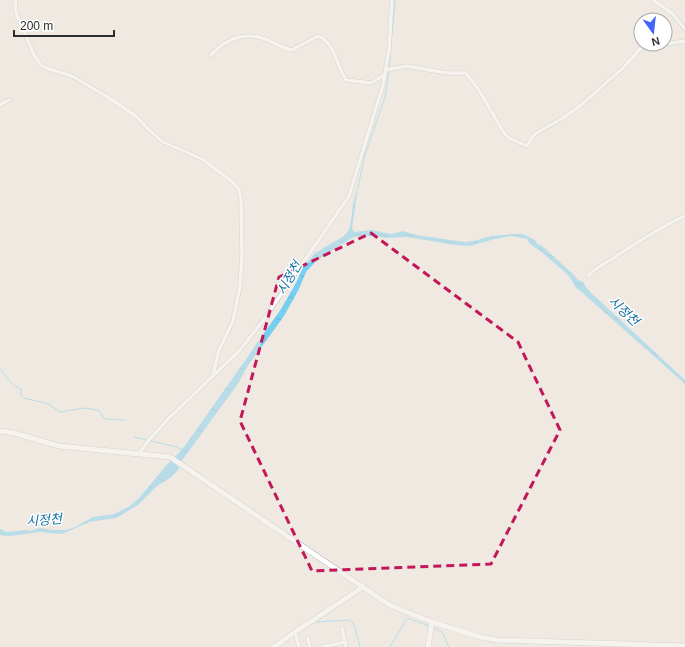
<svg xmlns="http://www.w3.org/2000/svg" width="685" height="647" viewBox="0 0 685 647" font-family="Helvetica,'Noto Sans KR',sans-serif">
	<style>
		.water { fill: url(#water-ripples) }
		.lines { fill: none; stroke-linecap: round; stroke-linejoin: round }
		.stream { stroke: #75cff0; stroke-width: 1 }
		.street-casing { stroke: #b4b7c1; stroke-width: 4.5 }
		.secondary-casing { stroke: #b4b7c1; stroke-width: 6 }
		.street { stroke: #fff; stroke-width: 3.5 }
		.secondary { stroke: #fff; stroke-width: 5 }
		.marked { fill: none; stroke: #c2185b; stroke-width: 3; stroke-dasharray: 8 5; stroke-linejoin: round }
		.labels { text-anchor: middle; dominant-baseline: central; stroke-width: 3; stroke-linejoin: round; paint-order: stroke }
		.water-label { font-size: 13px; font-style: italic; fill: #0d6fa3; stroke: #fff }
	</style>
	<defs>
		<pattern id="water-ripples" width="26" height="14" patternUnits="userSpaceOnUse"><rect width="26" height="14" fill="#75cff0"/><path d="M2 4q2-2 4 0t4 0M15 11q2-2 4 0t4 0" fill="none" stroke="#66b2ce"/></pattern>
	</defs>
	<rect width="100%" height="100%" fill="#efe9e1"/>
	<!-- water -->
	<g class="water">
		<path d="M 358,186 L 352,228 L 354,232 L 372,230 L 391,234 L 403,231 L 416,235 L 465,242 L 474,241 L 491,236 L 516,234 L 522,234 L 527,236 L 535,240 L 537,244 L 541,245 L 574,275 L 578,280 L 583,282 L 587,289 L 685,380 L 685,384 C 650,353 615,321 579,290 L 576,288 L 574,284 L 568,275 L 538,249 L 531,245 L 527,239 L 511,236 L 495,239 L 470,246 L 455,245 L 407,237 L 386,238 L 366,235 L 354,237 L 318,259 L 306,272 L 299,289 L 284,316 L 249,364 L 237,385 L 181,462 L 175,457 L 187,443 L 281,309 L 296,283 L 303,267 L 315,253 L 344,236 L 349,230 L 351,221 L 353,204 Z"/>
		<path d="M 171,460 L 179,465 L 179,469 L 170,478 L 157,486 L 138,505 L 116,518 L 89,522 L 62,534 L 40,532 L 10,536 L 0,535 L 0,529 L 7,532 L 26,530 L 31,531 L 39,528 L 52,530 L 65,530 L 73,528 L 93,517 L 114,514 L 130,506 L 139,498 Z"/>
	</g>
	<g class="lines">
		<!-- stream -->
		<g class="stream">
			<path d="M 389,67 L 395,0"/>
			<path d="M 358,187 L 365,155 L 385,97 L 389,71"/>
			<path d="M 0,369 L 13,385 L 21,389 L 21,395 L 24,398 L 49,404 L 60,412 L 84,408 L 98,410 L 105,419 L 125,420"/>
			<path d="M 134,437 L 147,440"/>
			<path d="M 151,441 L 177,447 L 181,449"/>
			<path d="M 315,622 L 350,620 L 354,625 L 360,647"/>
			<path d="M 434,628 L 442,632 L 449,647"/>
			<path d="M 390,647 L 407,618 L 429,626"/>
			<path d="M 518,647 L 519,647"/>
		</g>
		<defs>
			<g id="street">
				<path d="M 16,0 L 15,6 L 17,15 L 34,55 L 41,65 L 49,69 L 72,76 L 106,96 L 136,116 L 150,131 L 163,142 L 202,159 L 230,180 L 239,189 L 241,200 L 242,255 L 240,286 L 233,321 L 219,350 L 213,374"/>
				<path d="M 653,0 L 672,13 L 685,29"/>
				<path d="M 211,55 C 225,40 241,32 262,38 C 272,41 281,48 292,50 L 318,36 C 335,43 337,66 346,80 L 371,83 L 384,75"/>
				<path d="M 386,70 L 406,66 L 447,73 L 466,73 L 480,92 L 504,133 L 509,138 L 527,146 L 533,136 L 538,132 L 563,118 L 580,106 L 623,68 L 640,49 L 645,47 L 685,41"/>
				<path d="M 0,105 L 9,100"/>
				<path d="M 588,276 C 596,267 608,262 618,255 C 640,241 661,226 685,216"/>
				<path d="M 139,454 L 149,440 L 168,419 L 240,350 L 262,322 L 349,196 L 383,85 L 389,50 L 392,0"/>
				<path d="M 342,629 L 346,647"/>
				<path d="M 295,632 L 299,647"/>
				<path d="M 308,638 L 310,647"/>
				<path d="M 322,647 L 345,642"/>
			</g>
			<g id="secondary">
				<path d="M 0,431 L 14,433 L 59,446 L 170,457 L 388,604 L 409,613 L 432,622 L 480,637 L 497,640 L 685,646"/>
				<path d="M 274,647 L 295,632 L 363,587"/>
				<path d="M 428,647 L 432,622"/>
			</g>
		</defs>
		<!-- street casing -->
		<use href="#street" class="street-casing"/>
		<!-- secondary casing -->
		<use href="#secondary" class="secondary-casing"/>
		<!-- street -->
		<use href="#street" class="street"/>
		<!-- secondary -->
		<use href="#secondary" class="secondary"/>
	</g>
	<!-- marked area -->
	<path d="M0 0H685V647H0ZM 371,233 L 518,342 L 560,430 L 491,564 L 312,571 L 240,421 L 279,277 Z" fill="#efe9e1" fill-opacity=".55" fill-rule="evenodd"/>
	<path class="marked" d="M 371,233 L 518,342 L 560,430 L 491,564 L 312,571 L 240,421 L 279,277 Z"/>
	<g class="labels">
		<!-- water labels -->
		<g class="water-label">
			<text transform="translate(289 278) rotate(-60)">시정천</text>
			<text transform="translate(624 311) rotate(43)">시정천</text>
			<text transform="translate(44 520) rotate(-4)">시정천</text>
		</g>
	</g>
	<!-- north arrow -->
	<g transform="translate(653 32) rotate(165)"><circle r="19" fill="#ffffff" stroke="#ababab"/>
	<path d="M0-3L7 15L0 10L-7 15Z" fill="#4264fb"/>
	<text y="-6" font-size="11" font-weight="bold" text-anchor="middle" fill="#2e2e2e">N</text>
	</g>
	<!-- scale -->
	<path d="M14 30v6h100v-6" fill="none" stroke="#2e2e2e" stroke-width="2"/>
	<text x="20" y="30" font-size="12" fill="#2e2e2e" stroke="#ffffff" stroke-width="3" paint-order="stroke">200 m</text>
</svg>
